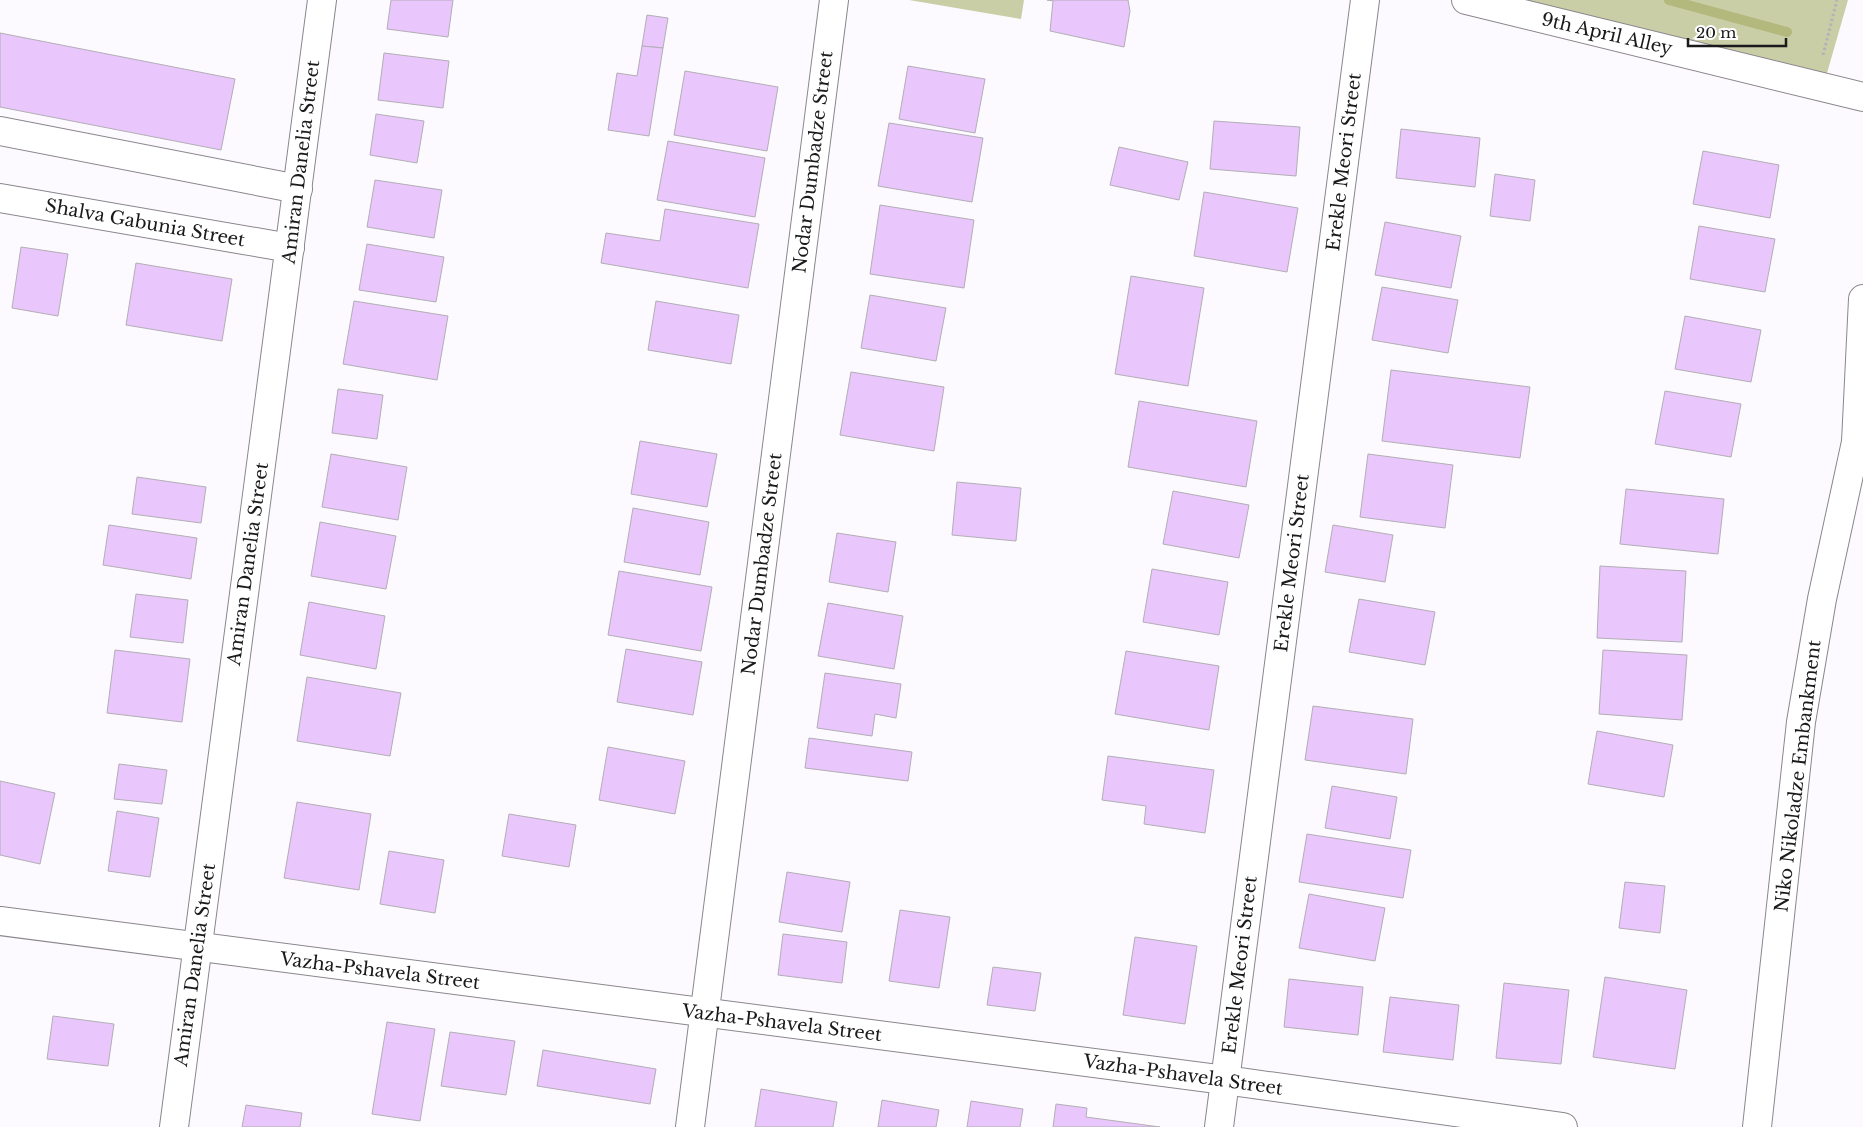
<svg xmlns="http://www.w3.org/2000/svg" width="1863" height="1127" viewBox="0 0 1863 1127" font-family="'Libre Baskerville',serif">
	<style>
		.green { fill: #cacea6 }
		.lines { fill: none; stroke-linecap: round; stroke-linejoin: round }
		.stream { stroke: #b3b87c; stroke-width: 10 }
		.building { fill: #e9c6fb; stroke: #b2aeb5 }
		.minor-casing { stroke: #8a868d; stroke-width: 30 }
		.path { stroke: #b4b2b6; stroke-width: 3; stroke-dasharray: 2.5 2.5; stroke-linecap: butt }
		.minor { stroke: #fff; stroke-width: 28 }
		.labels { text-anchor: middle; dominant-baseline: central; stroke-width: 4.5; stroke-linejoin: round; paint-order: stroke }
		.street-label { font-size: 18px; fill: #1a191b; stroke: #fff }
	</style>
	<rect width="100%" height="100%" fill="#fdfaff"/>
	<!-- green -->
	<g class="green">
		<path d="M 909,0 L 1024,0 L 1021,19 Z"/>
		<path d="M 1497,0 L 1848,0 L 1825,80 Z"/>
	</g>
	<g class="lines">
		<!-- stream -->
		<path class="stream" d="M 1669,0 L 1787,32"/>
	</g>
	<!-- building -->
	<g class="building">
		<path d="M 391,0 L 453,0 L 448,37 L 387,29 Z"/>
		<path d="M 1047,0 L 1128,0 L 1130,11 L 1124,47 L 1050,31 L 1053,1 Z"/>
		<path d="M 647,15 L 668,18 L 663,48 L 642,46 Z"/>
		<path d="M 0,33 L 235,79 L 221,150 L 0,107 Z"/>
		<path d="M 642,46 L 663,48 L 649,136 L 608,130 L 617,73 L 637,76 Z"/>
		<path d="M 384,53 L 449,61 L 443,108 L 378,100 Z"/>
		<path d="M 908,66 L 985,79 L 975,133 L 899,119 Z"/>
		<path d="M 685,71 L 778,87 L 767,151 L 674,135 Z"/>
		<path d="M 376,114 L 424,121 L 417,163 L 370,155 Z"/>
		<path d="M 1214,121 L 1300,127 L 1296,176 L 1210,169 Z"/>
		<path d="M 889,123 L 983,138 L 972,202 L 878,186 Z"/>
		<path d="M 1401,129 L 1480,138 L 1475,187 L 1396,178 Z"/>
		<path d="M 668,141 L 765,158 L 755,217 L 657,200 Z"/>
		<path d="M 1119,147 L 1188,162 L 1179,200 L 1110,185 Z"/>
		<path d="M 1703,151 L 1779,165 L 1770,218 L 1693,204 Z"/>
		<path d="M 1495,174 L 1535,180 L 1530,221 L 1490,216 Z"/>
		<path d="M 375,180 L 442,190 L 434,238 L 367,227 Z"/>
		<path d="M 1204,192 L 1298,208 L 1287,272 L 1194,256 Z"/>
		<path d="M 880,205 L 974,220 L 964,288 L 870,274 Z"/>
		<path d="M 665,209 L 759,224 L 748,288 L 601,263 L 606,233 L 660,241 Z"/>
		<path d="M 1385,222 L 1461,236 L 1451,288 L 1375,275 Z"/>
		<path d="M 1699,226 L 1775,239 L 1765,292 L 1690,279 Z"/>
		<path d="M 367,244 L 444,257 L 436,302 L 359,290 Z"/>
		<path d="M 21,247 L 68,254 L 58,316 L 12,308 Z"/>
		<path d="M 136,263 L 232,279 L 222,341 L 126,325 Z"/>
		<path d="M 1131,276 L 1204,288 L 1188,386 L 1115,374 Z"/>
		<path d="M 1382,287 L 1458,300 L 1448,353 L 1372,340 Z"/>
		<path d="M 870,295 L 946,308 L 936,361 L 861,348 Z"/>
		<path d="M 354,301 L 448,316 L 437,380 L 343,364 Z"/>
		<path d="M 656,301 L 739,315 L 731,364 L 648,350 Z"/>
		<path d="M 1685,316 L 1761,330 L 1751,382 L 1675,369 Z"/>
		<path d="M 1391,370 L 1530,387 L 1520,458 L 1382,441 Z"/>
		<path d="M 851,372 L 944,387 L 934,451 L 840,435 Z"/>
		<path d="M 338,389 L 383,395 L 377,439 L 332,433 Z"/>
		<path d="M 1665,391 L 1741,404 L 1731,457 L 1655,444 Z"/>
		<path d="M 1139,401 L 1257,421 L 1246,487 L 1128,467 Z"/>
		<path d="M 640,441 L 717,454 L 707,507 L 631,494 Z"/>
		<path d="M 331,454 L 407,467 L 398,520 L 322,507 Z"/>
		<path d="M 1368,454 L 1453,465 L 1445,528 L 1360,517 Z"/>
		<path d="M 137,477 L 206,487 L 201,523 L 132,514 Z"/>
		<path d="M 957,482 L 1021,488 L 1016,541 L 952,535 Z"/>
		<path d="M 1626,489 L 1724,499 L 1718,554 L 1620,544 Z"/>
		<path d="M 1173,491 L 1249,505 L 1239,558 L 1163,544 Z"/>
		<path d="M 633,508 L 709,522 L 700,575 L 624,562 Z"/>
		<path d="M 320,522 L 396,536 L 386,589 L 311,576 Z"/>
		<path d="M 109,525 L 197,538 L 191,579 L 103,565 Z"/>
		<path d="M 1333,525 L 1393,535 L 1385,582 L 1325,572 Z"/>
		<path d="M 837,533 L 896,542 L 888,592 L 829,582 Z"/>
		<path d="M 1600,566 L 1686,571 L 1682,642 L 1597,638 Z"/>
		<path d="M 1152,569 L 1228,582 L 1219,635 L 1143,622 Z"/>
		<path d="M 619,571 L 712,587 L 701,651 L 608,635 Z"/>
		<path d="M 136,594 L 188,600 L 183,643 L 130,637 Z"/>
		<path d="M 1359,599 L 1435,612 L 1425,665 L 1349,652 Z"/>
		<path d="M 309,602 L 385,616 L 376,669 L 300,655 Z"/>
		<path d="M 828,603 L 903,616 L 894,669 L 818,656 Z"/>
		<path d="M 626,649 L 702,662 L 693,715 L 617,702 Z"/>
		<path d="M 115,650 L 190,659 L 182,722 L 107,713 Z"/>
		<path d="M 1603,650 L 1687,655 L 1682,720 L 1599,714 Z"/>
		<path d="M 1126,651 L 1219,666 L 1209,730 L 1115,714 Z"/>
		<path d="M 825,673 L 901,684 L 896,718 L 875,714 L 872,736 L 817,728 Z"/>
		<path d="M 307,677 L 401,693 L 390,756 L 297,741 Z"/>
		<path d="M 1313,706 L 1413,719 L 1406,774 L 1305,760 Z"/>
		<path d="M 1597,731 L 1673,745 L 1664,797 L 1588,784 Z"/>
		<path d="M 809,738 L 912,752 L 908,781 L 805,768 Z"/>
		<path d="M 608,747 L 685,761 L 675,814 L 599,800 Z"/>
		<path d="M 1108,756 L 1214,770 L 1205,833 L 1144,824 L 1146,806 L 1102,800 Z"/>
		<path d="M 119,764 L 167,770 L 162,804 L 114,799 Z"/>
		<path d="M 0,781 L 55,793 L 40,864 L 0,855 Z"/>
		<path d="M 1332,786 L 1397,797 L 1390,839 L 1325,828 Z"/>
		<path d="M 297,802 L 371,814 L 359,890 L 284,878 Z"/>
		<path d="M 117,811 L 159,818 L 150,877 L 108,871 Z"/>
		<path d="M 509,814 L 576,825 L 569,867 L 502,856 Z"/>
		<path d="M 1307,834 L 1411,850 L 1403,898 L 1299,882 Z"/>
		<path d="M 389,851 L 444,860 L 435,913 L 380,904 Z"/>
		<path d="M 787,872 L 850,882 L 842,932 L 779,922 Z"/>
		<path d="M 1625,882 L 1665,886 L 1660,933 L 1619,928 Z"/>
		<path d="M 1309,894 L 1385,908 L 1375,961 L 1299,948 Z"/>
		<path d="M 900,910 L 950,917 L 939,988 L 889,981 Z"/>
		<path d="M 783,934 L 847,942 L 842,983 L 778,975 Z"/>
		<path d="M 1135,937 L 1197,946 L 1185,1024 L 1123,1015 Z"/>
		<path d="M 993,967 L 1041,973 L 1035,1011 L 987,1005 Z"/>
		<path d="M 1605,977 L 1687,990 L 1675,1069 L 1593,1057 Z"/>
		<path d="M 1289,979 L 1363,987 L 1358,1035 L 1284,1027 Z"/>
		<path d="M 1504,983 L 1569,990 L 1561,1064 L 1496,1058 Z"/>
		<path d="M 1390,997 L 1459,1005 L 1453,1060 L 1383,1052 Z"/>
		<path d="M 53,1016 L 114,1024 L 108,1066 L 47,1059 Z"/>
		<path d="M 387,1022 L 435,1029 L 420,1121 L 372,1114 Z"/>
		<path d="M 450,1032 L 515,1041 L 506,1095 L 441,1086 Z"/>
		<path d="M 543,1050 L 656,1069 L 650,1104 L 537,1086 Z"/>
		<path d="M 761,1089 L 837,1102 L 833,1127 L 755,1127 Z"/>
		<path d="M 882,1100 L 939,1110 L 936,1127 L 878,1127 Z"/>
		<path d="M 971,1101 L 1023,1109 L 1020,1127 L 967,1127 Z"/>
		<path d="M 1056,1104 L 1087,1108 L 1086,1117 L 1160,1127 L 1053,1127 Z"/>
		<path d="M 246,1105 L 302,1113 L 300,1127 L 242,1127 Z"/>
	</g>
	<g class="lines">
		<defs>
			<g id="minor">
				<path d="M 1466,0 L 1863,97"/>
				<path d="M 0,131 L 298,189"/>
				<path d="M 0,198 L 290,248"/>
				<path d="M 1856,442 L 1863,299"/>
				<path d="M 0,921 L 1225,1080 L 1563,1127"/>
				<path d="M 174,1127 L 322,0"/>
				<path d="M 690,1127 L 834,0"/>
				<path d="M 1219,1127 L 1365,0"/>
				<path d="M 1757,1127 L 1801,722 L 1822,599 L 1856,442 L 1863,429"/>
			</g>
		</defs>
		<!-- minor casing -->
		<use href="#minor" class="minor-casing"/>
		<!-- path -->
		<path class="path" d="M 1823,55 L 1837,0"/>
		<!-- minor -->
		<use href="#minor" class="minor"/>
	</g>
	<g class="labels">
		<!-- street labels -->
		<g class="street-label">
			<text transform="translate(1607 34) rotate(13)">9th April Alley</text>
			<text transform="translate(301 162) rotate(-83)">Amiran Danelia Street</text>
			<text transform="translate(813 162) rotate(-83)">Nodar Dumbadze Street</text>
			<text transform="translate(1344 162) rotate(-83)">Erekle Meori Street</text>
			<text transform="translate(145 223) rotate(10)">Shalva Gabunia Street</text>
			<text transform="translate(1292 563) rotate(-83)">Erekle Meori Street</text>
			<text transform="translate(248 564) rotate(-82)">Amiran Danelia Street</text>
			<text transform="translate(762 564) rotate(-83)">Nodar Dumbadze Street</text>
			<text transform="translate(1798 776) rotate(-83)">Niko Nikoladze Embankment</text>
			<text transform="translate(195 965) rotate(-82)">Amiran Danelia Street</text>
			<text transform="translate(1240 965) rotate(-83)">Erekle Meori Street</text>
			<text transform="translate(380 971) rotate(7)">Vazha-Pshavela Street</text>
			<text transform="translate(782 1023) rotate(7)">Vazha-Pshavela Street</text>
			<text transform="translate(1183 1075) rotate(8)">Vazha-Pshavela Street</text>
		</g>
	</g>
	<!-- scale -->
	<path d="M1688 38v8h98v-8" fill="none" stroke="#1a191b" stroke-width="2.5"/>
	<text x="1696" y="38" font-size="15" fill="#1a191b" stroke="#ffffff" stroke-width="4" paint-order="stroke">20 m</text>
</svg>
